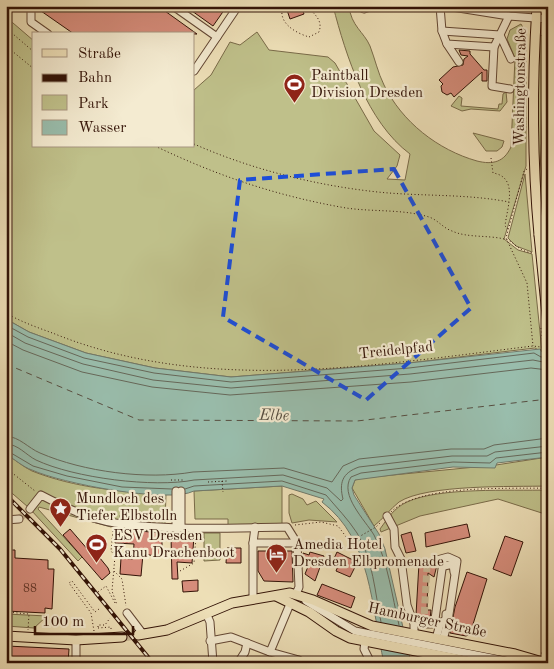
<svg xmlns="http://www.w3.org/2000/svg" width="554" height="669" viewBox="0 0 554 669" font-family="'Old Standard TT',serif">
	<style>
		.green { fill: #bfc08a; stroke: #796a48 }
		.water { fill: #99bdac; stroke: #70796a }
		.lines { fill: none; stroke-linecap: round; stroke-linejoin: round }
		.shore { stroke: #66685a; stroke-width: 1 }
		.ferry { stroke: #574e41; stroke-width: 1; stroke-dasharray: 6 5; stroke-linecap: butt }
		.building { fill: #d68c7b; stroke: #331307 }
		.minor-tunnel { stroke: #c9b795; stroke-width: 7; stroke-dasharray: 7 3.5; stroke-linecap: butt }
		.major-tunnel { stroke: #c9b795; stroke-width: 9; stroke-dasharray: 9 4.5; stroke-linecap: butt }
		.minor-casing { stroke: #624633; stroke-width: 9 }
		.major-casing { stroke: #331307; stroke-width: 11 }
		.path { stroke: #331307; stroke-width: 1; stroke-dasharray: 1 2.5; stroke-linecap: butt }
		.minor { stroke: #f4ebd1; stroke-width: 7 }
		.major { stroke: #eee0b8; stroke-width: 9 }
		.rail-casing { stroke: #331307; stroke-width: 4 }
		.rail { stroke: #f4ebd1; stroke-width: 2; stroke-dasharray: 5.5; stroke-linecap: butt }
		.major-bridge-casing { stroke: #331307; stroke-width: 11; stroke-linecap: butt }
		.path-bridge { stroke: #331307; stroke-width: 1; stroke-dasharray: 1 2.5; stroke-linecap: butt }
		.major-bridge { stroke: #eee0b8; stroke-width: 9 }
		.marked { fill: none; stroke: #1d4ed8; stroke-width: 4; stroke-dasharray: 10 6; stroke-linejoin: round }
		.labels { text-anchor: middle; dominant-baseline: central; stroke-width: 4.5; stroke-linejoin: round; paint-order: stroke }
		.number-label { font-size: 12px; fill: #5c3124 }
		.poi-label { font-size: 15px; fill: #331307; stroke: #f4ebd1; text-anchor: start }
		.street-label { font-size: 15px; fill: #331307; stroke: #f4ebd1 }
		.water-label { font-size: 16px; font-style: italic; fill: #574e41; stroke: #f4ebd1 }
	</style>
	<rect width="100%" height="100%" fill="#eee0b8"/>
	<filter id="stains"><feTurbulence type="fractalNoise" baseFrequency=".004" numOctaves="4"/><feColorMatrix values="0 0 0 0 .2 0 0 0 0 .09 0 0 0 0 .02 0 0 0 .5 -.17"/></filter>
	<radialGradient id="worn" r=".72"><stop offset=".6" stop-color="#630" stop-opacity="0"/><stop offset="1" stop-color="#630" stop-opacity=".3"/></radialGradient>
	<!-- green -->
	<g class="green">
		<path d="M 333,6 L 349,6 C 351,26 364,32 370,46 C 375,59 378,73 384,85 C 402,122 438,150 477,161 C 493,165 504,162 511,147 L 515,58 L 507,39 L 510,30 L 521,24 L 526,33 L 526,166 L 504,239 L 518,250 L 532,254 L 542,352 L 535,348 L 409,363 L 231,377 L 155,368 L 86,353 L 29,332 L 6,319 L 6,17 L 34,41 L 34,146 L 194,146 L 194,90 L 211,75 L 230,42 L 240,45 L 257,32 L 269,50 L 328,57 L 335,63 L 374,131 L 400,155 L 397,166 L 387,179 L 405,180 L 410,154 C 367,122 346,56 333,6 Z"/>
		<path d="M 544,35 L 541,165 L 546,234 L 543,235 L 537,134 L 538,36 Z"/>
		<path d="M 506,92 L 507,102 L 500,111 L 471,109 L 462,111 L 451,106 L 459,96 L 462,98 L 461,106 L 498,109 L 499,104 L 502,104 L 503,94 Z"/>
		<path d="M 473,133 L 504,141 L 502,147 L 497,151 L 486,151 Z"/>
		<path d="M 525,174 L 532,252 L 516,246 L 508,238 Z"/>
		<path d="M 6,454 C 15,459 23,467 32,471 C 75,488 122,492 166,494 L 165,524 L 162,524 L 162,519 L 120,515 L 120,522 L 111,527 L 39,507 L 38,509 L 82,557 L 78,561 L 31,510 L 42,498 L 36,495 L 36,497 L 28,507 L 6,488 Z"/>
		<path d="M 548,457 L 548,486 C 513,487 427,484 399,502 C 390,509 383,519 374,526 L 352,488 L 355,480 L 362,478 L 496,465 Z"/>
		<path d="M 282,486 L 282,524 L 228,525 L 228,519 L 195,519 L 194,491 Z"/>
		<path d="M 548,490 L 548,515 L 498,499 L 420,516 L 381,532 L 380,529 C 388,518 394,508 407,502 C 440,487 510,491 548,490 Z"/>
		<path d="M 292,494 L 303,499 L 307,505 L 316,501 L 337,522 L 309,520 L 292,523 L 289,513 L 289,495 Z"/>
		<path d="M 204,533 L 220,533 L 220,560 L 204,561 Z"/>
		<path d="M 6,614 L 47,616 L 34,628 L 6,626 Z"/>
	</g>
	<!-- water -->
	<path class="water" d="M 6,319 L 29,332 L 86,353 L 155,368 L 231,377 L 409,363 L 540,349 L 542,352 L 548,352 L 548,457 L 497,463 L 495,468 L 453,467 L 355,480 L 352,488 L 354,495 L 379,534 L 385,549 L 410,658 L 404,663 L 384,663 C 371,607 372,540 322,502 L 324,499 L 282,486 L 194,491 C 168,504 60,483 32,470 C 23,467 14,459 6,454 Z"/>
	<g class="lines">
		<!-- shore -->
		<g class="shore">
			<path d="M 6,325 L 28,337 L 84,358 L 154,373 L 231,382 L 409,368 L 534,353 L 541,357 L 548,357"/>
			<path d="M 6,332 L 25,343 L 83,364 L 153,380 L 231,388 L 410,374 L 533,360 L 548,363"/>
			<path d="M 6,341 L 23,350 L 82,372 L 152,387 L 230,395 L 411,382 L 531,368 L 548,370"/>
			<path d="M 6,436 C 20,437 28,448 40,453 C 84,472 147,480 193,472 L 284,468 L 332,482 L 343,466 L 359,459 L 451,449 L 484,449 L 494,445 L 548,438"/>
			<path d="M 6,444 C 18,444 26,455 36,460 C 74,478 154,488 194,480 L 283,475 L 327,488 L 341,501 L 343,499 C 339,483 342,473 359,467 L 452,456 L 487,456 L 495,452 L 548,446"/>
			<path d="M 6,450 L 33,466 L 67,476 L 122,487 L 172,489"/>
			<path d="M 185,489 L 194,486 L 282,481 L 326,495 C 336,507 348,519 357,533 C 373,559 375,593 381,622"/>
			<path d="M 399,625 C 392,596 388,562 374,535 C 365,520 339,495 351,477 L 361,473 L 453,462 L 490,463 L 496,458 L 548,452"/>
		</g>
		<!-- ferry -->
		<path class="ferry" d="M 6,364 L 139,420 L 357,421 L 548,399"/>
	</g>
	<!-- building -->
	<g class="building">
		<path d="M 45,6 L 158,6 L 197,34 L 74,34 L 41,11 Z"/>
		<path d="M 185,6 L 227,6 L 213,26 Z"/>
		<path d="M 301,6 L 304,14 L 290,19 L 287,10 Z"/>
		<path d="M 459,50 L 470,51 L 470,54 L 484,70 L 487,70 L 487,81 L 482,81 L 482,72 L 454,97 L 451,93 L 447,95 L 442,92 L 441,86 L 443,84 L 439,80 L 453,67 L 463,65 L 464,59 L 468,56 L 461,55 Z"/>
		<path d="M 467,524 L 470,537 L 426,547 L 425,533 Z"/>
		<path d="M 70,529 L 89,551 L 95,552 L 108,568 L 110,573 L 102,580 L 63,535 Z"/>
		<path d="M 117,529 L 162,533 L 162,557 L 143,554 L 141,576 L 120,574 L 121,558 L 133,559 L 134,544 L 115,543 Z"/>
		<path d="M 411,532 L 416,551 L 406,553 L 401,535 Z"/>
		<path d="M 171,536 L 194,536 L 192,563 L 177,562 L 178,579 L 172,579 Z"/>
		<path d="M 505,536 L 523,542 L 511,576 L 493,569 Z"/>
		<path d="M 227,548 L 241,548 L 241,563 L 226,563 Z"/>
		<path d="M 6,550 L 15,550 L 15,558 L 48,560 L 48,569 L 54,569 L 52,609 L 45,608 L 45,613 L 6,611 Z"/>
		<path d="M 258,551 L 292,551 L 293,582 L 264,581 L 258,571 Z"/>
		<path d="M 310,552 L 324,556 L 315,581 L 305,574 L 309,564 L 303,560 L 303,553 L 309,555 Z"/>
		<path d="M 337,552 L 353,560 L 351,565 L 355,567 L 350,577 L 336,571 L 338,566 L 332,563 Z"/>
		<path d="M 432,559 L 433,563 L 437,565 L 434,577 L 428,573 L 427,610 L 431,610 L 430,619 L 423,620 L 421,625 L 416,615 L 419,563 Z"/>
		<path d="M 467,572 L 487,579 L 470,634 L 466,636 L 450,633 L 455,607 Z"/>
		<path d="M 198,580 L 198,591 L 183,592 L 182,581 Z"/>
		<path d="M 322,584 L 355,597 L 351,608 L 317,595 Z"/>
		<path d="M 7,646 L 69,649 L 68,663 L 50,663 L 24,658 L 6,663 Z"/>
	</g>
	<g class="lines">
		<!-- minor-tunnel -->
		<g class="minor-tunnel">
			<path d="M 19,519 L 30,509"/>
			<path d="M 426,624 L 424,619 L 427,567 L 437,560"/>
		</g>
		<!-- major-tunnel -->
		<path class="major-tunnel" d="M 122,637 L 138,635"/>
		<defs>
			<g id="minor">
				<path d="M 31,6 L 31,22 L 48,34"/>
				<path d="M 173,6 L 217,37"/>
				<path d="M 358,6 L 364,9 L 373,6"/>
				<path d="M 440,6 L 442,31 L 447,44 L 494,47 L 509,16"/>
				<path d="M 446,6 L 509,16 L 548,19"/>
				<path d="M 442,31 L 500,35 L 511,59"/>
				<path d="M 447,44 L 459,62"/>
				<path d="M 494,47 L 492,86 L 510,89"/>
				<path d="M 194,71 L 238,6"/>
				<path d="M 30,509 L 41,495 C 64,507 89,519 115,523 C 172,531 230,528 287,527 L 297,543 L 299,587 L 296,594"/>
				<path d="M 387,516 L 394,529 L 395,547 L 401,559 L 407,605 L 414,624 L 414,635"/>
				<path d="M 6,520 L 19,519"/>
				<path d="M 176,527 L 176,491"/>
				<path d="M 181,527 L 181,491"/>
				<path d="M 253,543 L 255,527"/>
				<path d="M 437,560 L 448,557 L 457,561 L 448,621 L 443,640"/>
				<path d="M 444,566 L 453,564 L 454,572"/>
				<path d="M 253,598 L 253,543 L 297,543"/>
				<path d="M 306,601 L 355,631 L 517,663"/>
				<path d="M 127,613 L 143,634"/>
				<path d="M 206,613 L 210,622 L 213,663"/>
				<path d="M 426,624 L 432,624 L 437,621"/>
				<path d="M 440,624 L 435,619 L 443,562"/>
				<path d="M 436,639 L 440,624 L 446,619 L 446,614"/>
				<path d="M 76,640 L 76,663"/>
				<path d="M 210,641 L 231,637 L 270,652 L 290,604"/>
				<path d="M 365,642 L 364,649 L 371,663"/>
				<path d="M 270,652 L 299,660 L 300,663"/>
				<path d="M 238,663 L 245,652 L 247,643"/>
			</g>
			<g id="major">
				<path d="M 537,6 C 532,82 532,159 539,235"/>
				<path d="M 548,90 L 546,161 L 548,201"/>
				<path d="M 276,596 L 309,612 L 336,631 L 350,638 L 477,663"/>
				<path d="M 138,635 L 167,630 L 232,603 L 290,593 L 313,600 L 372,626 L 515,654 L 546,663"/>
				<path d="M 6,636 L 76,640 L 122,637"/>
			</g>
		</defs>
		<!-- minor casing -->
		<use href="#minor" class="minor-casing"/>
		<!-- major casing -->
		<use href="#major" class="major-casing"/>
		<!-- path -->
		<g class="path">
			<path d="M 283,6 C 277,23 296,33 309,37 L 319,32 C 323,20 315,15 307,6"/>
			<path d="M 6,28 L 34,52"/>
			<path d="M 6,46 L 34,69"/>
			<path d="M 194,144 C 248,168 310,184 369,191 C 416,197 463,193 509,202"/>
			<path d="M 155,146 C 218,176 277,196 346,208 C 374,212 403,209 429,217 C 438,220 443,228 452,231 C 467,238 488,235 504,239 C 514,240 517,252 534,253"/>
			<path d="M 491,158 L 493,173 C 519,177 507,208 505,226 L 508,229"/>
			<path d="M 527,169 L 524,171 L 506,238 L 527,283 L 533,346"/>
			<path d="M 6,313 C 21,322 39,328 55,334 C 207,395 375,365 533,346 L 548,348"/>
			<path d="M 6,468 L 35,491"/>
			<path d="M 171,480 L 185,480"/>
			<path d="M 222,481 L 223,492"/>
			<path d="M 208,482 L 227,481"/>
			<path d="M 391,512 C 419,484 508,489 548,488"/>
			<path d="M 295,525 L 321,522 L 338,526 L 350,542 L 376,527 L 381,522"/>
			<path d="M 113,531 L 111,551 L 115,556 L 112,591 L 117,605"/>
			<path d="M 113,552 L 130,554"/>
			<path d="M 114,571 L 122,579 L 126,606"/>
			<path d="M 180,571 L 194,563 L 196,536"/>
			<path d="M 98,592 L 106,586 L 115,603"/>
			<path d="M 6,612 L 29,614 L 28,630"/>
			<path d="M 98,627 L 98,625 L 105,625 L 110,618"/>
			<path d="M 98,628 L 111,627 L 111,629"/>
			<path d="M 94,631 L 91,613 L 69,583 L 72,581 L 95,612 L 99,609"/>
			<path d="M 541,653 L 548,654"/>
		</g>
		<!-- minor -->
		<use href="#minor" class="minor"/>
		<!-- major -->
		<use href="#major" class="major"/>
		<defs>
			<path id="rail" d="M 6,495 L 60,549 L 153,663"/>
		</defs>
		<!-- rail casing -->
		<use href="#rail" class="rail-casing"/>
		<!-- rail -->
		<use href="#rail" class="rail"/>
		<defs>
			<path id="major-bridge" d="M 539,235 L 548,325"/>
		</defs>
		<!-- major-bridge casing -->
		<use href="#major-bridge" class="major-bridge-casing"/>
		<!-- path-bridge -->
		<path class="path-bridge" d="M 541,328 L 548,396"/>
		<!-- major-bridge -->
		<use href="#major-bridge" class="major-bridge"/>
	</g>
	<!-- marked area -->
	<path class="marked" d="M 394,169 L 471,308 L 366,400 L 223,317 L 240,180 Z"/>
	<!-- icons -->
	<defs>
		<symbol id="stadium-pin" viewBox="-11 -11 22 30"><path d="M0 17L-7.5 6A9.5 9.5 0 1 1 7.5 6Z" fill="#8f2418" stroke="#f4ebd1"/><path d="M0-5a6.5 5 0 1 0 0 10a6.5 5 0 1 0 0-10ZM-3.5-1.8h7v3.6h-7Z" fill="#fff"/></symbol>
		<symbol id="sight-pin" viewBox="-11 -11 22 30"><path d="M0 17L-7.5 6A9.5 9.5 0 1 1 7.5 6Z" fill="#8f2418" stroke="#f4ebd1"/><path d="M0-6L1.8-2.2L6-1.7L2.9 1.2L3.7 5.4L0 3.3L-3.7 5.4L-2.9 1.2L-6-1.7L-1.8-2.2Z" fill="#fff"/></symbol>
		<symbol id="hotel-pin" viewBox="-11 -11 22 30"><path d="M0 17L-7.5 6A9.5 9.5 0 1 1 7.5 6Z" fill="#8f2418" stroke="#f4ebd1"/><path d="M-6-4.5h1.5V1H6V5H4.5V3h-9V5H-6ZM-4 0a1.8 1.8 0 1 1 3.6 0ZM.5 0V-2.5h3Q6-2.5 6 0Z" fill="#fff"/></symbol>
	</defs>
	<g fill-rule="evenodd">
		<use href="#stadium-pin" x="282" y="72" width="25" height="34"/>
		<use href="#sight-pin" x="48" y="496" width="25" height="34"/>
		<use href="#stadium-pin" x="84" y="532" width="25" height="34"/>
		<use href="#hotel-pin" x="264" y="542" width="25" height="34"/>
	</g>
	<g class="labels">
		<!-- number labels -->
		<g class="number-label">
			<text x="30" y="589">88</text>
		</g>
		<!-- poi labels -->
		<g class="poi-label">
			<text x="311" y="76">Paintball<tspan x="311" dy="17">Division Dresden</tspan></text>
			<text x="76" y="499">Mundloch des<tspan x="76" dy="17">Tiefer Elbstolln</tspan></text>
			<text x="113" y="536">ESV Dresden<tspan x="113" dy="17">Kanu Drachenboot</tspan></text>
			<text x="293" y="545">Amedia Hotel<tspan x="293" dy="17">Dresden Elbpromenade</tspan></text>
		</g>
		<!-- street labels -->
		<g class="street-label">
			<text transform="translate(521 87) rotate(-89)">Washingtonstraße</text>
			<text transform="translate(396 351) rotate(-6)">Treidelpfad</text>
			<text transform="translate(427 621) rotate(12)">Hamburger Straße</text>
		</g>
		<!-- water labels -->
		<g class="water-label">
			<text transform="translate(274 416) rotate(1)">Elbe</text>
		</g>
	</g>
	<!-- margin -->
	<rect width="554" height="669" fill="none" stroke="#eee0b8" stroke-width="25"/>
	<rect x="8" y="8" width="539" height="654" fill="none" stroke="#331307" stroke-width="2.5"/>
	<rect x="12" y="12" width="529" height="644" fill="none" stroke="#331307"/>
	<!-- legend -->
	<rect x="32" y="32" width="162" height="115" fill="#f4ebd1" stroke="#a79580"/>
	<rect x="42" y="49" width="25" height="8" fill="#eee0b8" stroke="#a79580"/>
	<text x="78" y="58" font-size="15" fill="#331307">Straße</text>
	<rect x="42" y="74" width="25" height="8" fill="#331307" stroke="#a79580"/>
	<text x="78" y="82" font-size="15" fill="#331307">Bahn</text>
	<rect x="42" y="95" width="25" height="15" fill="#bfc08a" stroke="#a79580"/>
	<text x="78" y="108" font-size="15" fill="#331307">Park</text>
	<rect x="42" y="120" width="25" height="15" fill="#99bdac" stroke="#a79580"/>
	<text x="78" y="132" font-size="15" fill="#331307">Wasser</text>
	<!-- scale -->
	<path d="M35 626v8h98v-8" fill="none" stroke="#331307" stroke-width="2.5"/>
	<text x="42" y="626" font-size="15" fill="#331307" stroke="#f4ebd1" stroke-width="4" paint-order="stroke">100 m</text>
	<rect width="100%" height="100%" filter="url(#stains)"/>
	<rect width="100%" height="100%" fill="url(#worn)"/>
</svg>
